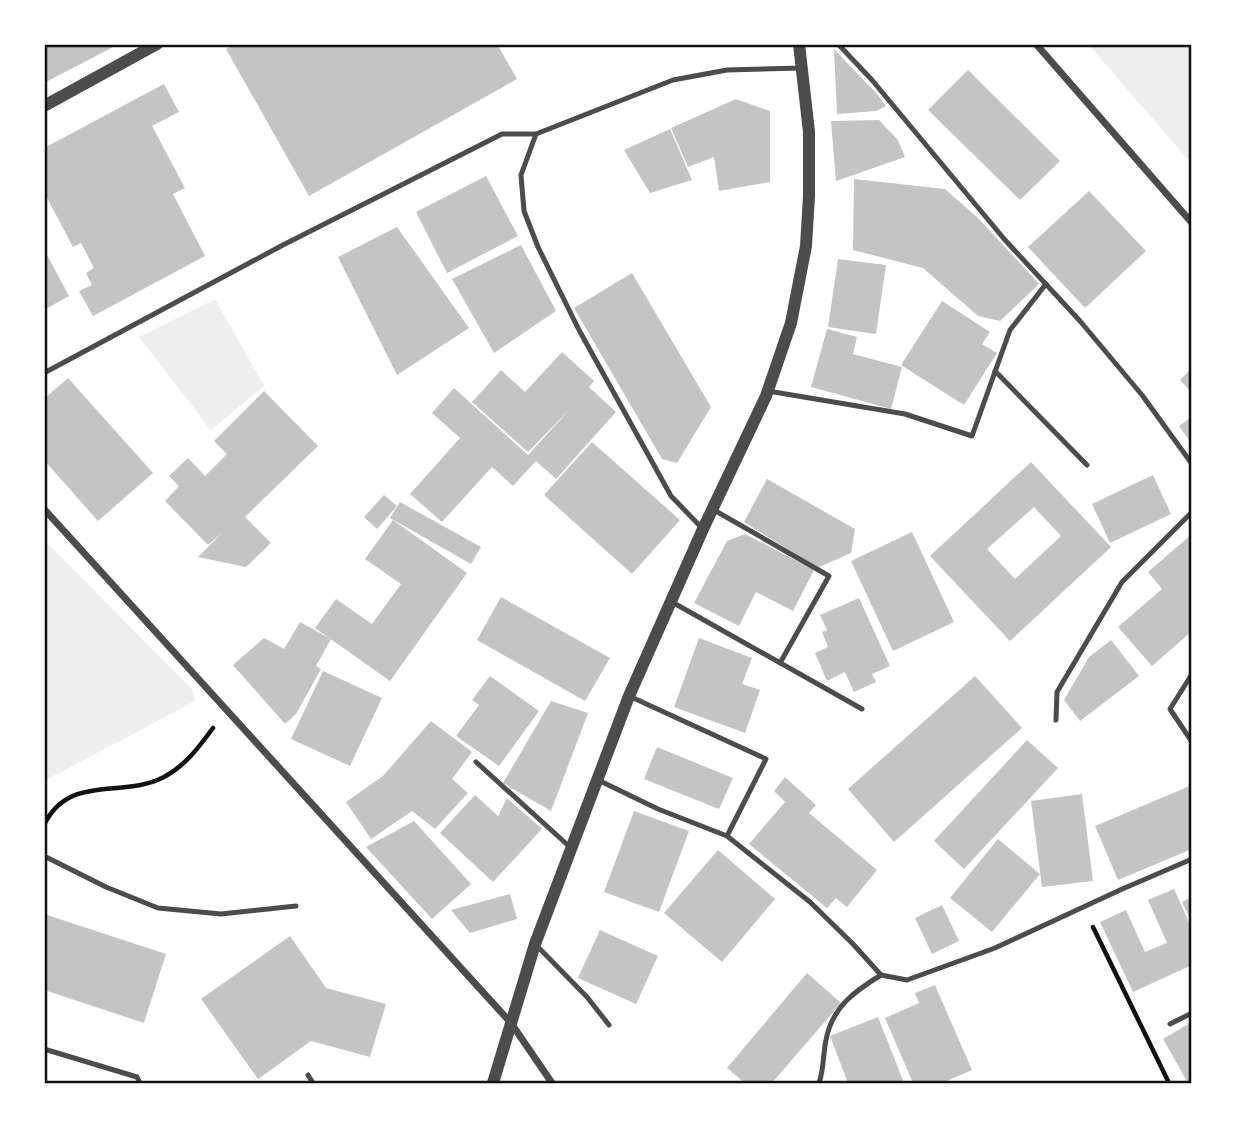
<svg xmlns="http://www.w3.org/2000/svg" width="1236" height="1127" viewBox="0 0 1236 1127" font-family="Ubuntu,sans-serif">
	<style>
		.green { fill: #eee }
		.building { fill: #c4c4c4; fill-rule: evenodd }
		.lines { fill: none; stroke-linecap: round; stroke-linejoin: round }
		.path { stroke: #111; stroke-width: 4.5 }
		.service { stroke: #4c4c4c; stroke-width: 5 }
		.minor { stroke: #4c4c4c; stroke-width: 7 }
		.tertiary { stroke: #4c4c4c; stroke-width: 12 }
		.neatline { fill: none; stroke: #111; stroke-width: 2.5 }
	</style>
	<rect width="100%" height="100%" fill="#fff"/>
	<!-- green -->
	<g class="green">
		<path d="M 1088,44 L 1192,44 L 1192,164 Z"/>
		<path d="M 215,299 L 264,386 L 211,430 L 139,337 Z"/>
		<path d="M 44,540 L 192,689 L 195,701 L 44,781 Z"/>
	</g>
	<!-- building -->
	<g class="building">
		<path d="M 44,44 L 119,44 L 44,83 Z"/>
		<path d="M 235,44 L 497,44 L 517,79 L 309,196 L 226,49 Z"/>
		<path d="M 834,49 L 877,94 L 886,106 L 876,111 L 837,114 Z"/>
		<path d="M 968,70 L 1060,161 L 1020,200 L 928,110 Z"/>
		<path d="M 164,84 L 179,112 L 152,126 L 185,188 L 173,194 L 205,256 L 93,316 L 79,291 L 92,285 L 86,273 L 94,268 L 81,243 L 73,247 L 44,192 L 44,148 Z"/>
		<path d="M 736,99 L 770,111 L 770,182 L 719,191 L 714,157 L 688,167 L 671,128 Z"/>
		<path d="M 879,120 L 898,140 L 905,157 L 836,181 L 831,121 Z"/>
		<path d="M 670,129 L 692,180 L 650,193 L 624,150 Z"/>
		<path d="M 486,176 L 518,236 L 447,273 L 416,212 Z"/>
		<path d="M 854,179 L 945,189 L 978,218 L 1039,284 L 1000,321 L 978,316 L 923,268 L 853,250 Z"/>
		<path d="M 1089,191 L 1146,251 L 1085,308 L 1028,247 Z"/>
		<path d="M 397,227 L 469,328 L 397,375 L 338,257 Z"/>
		<path d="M 521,245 L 556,311 L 494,353 L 452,279 Z"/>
		<path d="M 44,249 L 69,296 L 44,310 Z"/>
		<path d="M 838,259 L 886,265 L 876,334 L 828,327 Z"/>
		<path d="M 632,273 L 711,407 L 677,463 L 662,459 L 574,308 Z"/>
		<path d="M 942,301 L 990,332 L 982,344 L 997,353 L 964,405 L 901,365 Z"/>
		<path d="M 827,329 L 857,337 L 853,354 L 902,367 L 891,409 L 811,387 Z"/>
		<path d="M 562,352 L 594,381 L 589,387 L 616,412 L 556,479 L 536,461 L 513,486 L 492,467 L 442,522 L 410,494 L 460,438 L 432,413 L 454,388 L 528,455 L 572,407 L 528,452 L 472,402 L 501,370 L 525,392 Z"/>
		<path d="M 1192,368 L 1192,393 L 1180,380 Z"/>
		<path d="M 68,378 L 153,473 L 98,521 L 44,460 L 44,399 Z"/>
		<path d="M 264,391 L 318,446 L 245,517 L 271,543 L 246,567 L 198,557 L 222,533 L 208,545 L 165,501 L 179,486 L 169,476 L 188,458 L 205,476 L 227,454 L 214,441 Z"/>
		<path d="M 1192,417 L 1192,444 L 1179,426 Z"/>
		<path d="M 592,442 L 680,520 L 632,574 L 544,495 Z"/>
		<path d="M 1031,462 L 1111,547 L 1010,641 L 930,556 ZM 1034,507 L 1061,536 L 1015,579 L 987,549 Z"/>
		<path d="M 1153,475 L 1171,514 L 1110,543 L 1092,504 Z"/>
		<path d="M 767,479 L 855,529 L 851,553 L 817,568 L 744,522 Z"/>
		<path d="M 384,495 L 397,506 L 377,529 L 364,517 Z"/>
		<path d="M 400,502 L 481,547 L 471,564 L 390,518 Z"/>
		<path d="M 393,520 L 467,573 L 390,681 L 315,628 L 336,599 L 372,624 L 401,584 L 365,559 Z"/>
		<path d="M 912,532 L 954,622 L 893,651 L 851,561 Z"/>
		<path d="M 745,534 L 814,570 L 793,611 L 756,592 L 739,626 L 694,603 L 727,541 Z"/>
		<path d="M 1192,534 L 1192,631 L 1152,666 L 1118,627 L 1162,589 L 1148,572 Z"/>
		<path d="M 501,597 L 610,658 L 585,701 L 477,640 Z"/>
		<path d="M 859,598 L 890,666 L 872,674 L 876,682 L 854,692 L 845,672 L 827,681 L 815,653 L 828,647 L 822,632 L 827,630 L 820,615 Z"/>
		<path d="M 300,622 L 331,639 L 316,666 L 321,669 L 296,714 L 285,724 L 233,665 L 264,638 L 284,649 Z"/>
		<path d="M 699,638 L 752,658 L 742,684 L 760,690 L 745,733 L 674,707 Z"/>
		<path d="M 1111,640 L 1139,676 L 1080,721 L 1064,700 L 1089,657 Z"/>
		<path d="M 323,671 L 382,698 L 350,766 L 291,739 Z"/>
		<path d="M 490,676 L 539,711 L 499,766 L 456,736 L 479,705 L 472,700 Z"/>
		<path d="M 975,676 L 1022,728 L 894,842 L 848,789 Z"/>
		<path d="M 551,701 L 588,713 L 551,811 L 503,783 Z"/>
		<path d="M 431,721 L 472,752 L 452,779 L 468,793 L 435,829 L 412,811 L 371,839 L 346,802 L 383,776 Z"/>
		<path d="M 1027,740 L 1058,768 L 964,869 L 934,841 Z"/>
		<path d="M 657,747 L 733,778 L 719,809 L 644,779 Z"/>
		<path d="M 785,777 L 816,805 L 809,813 L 877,870 L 847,907 L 836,898 L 827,908 L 749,844 L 785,802 L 774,791 Z"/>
		<path d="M 1192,785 L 1192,849 L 1118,880 L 1095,826 Z"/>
		<path d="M 1082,794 L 1093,881 L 1042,887 L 1031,801 Z"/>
		<path d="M 475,795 L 498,816 L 507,798 L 542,829 L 493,882 L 440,833 Z"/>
		<path d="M 634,811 L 689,831 L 659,912 L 604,892 Z"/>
		<path d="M 414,821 L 471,884 L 432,919 L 366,847 Z"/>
		<path d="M 998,839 L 1040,874 L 992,932 L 950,898 Z"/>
		<path d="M 718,850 L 775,899 L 722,962 L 664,913 Z"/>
		<path d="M 1174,889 L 1192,929 L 1192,965 L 1133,992 L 1100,922 L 1126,910 L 1145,952 L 1167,943 L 1148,900 Z"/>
		<path d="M 510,894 L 517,919 L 470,933 L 451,910 Z"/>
		<path d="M 1192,897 L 1192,923 L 1182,902 Z"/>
		<path d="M 942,905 L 959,941 L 932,954 L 915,918 Z"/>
		<path d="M 44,914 L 166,954 L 144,1023 L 44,990 Z"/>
		<path d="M 600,930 L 658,956 L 636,1004 L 578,978 Z"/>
		<path d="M 290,936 L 326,988 L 386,1004 L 370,1057 L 311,1041 L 258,1079 L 201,999 Z"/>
		<path d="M 807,973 L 841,1003 L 772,1083 L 745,1083 L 727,1068 Z"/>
		<path d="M 935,985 L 972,1070 L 942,1083 L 913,1083 L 885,1018 L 919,1003 L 915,993 Z"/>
		<path d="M 878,1017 L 904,1083 L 848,1083 L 830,1036 Z"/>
		<path d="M 1192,1022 L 1192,1083 L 1188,1083 L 1163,1039 Z"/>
	</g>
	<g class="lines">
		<!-- path -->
		<g class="path">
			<path d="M 44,825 C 69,773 122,799 164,777 C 185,766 199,747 213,728"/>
			<path d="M 1093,927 L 1169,1083"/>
		</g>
		<!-- service -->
		<g class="service">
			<path d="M 838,44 L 872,80 L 1005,240 L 1080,321 L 1142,395 L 1192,464"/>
			<path d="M 536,134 L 521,175 L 524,211 L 538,247 L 579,330 L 671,496 L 701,527"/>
			<path d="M 995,371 L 1087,465"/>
			<path d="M 44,373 L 283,245 L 502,134 L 536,134 L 673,80 L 727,70 L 802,68"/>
			<path d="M 768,391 L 905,414 L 972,436 L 1010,330 L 1046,284"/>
			<path d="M 714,510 L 829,576 L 780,663"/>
			<path d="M 672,602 L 862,709"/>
			<path d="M 1192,674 L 1170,709 L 1192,742"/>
			<path d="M 629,696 L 766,759 L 727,836"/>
			<path d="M 1056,720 L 1057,692 L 1122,582 L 1192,512"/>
			<path d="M 476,762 L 571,848"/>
			<path d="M 598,780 L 658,809 L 727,836 L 810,902 L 853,944 L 881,975 L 907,980 L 995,948 L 1120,890 L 1192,859"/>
			<path d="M 44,856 L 106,887 L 158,908 L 221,914 L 296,906"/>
			<path d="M 537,946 L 587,997 L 609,1025"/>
			<path d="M 1170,1024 L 1192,1013"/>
			<path d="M 44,1049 L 137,1077 L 140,1083"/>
			<path d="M 308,1075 L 313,1083"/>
			<path d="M 819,1083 C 824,1069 823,1054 826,1040 C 832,1007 855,991 881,975"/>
		</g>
		<!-- minor -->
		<g class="minor">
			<path d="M 1036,44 L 1192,223"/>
			<path d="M 44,509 L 511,1023 L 552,1083"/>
		</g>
		<!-- tertiary -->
		<g class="tertiary">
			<path d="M 44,106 L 157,44"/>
			<path d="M 493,1083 L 535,944 L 629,696 L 703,529 L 766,396 L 791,323 L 806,246 L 809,196 L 809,132 L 799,44"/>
		</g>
	</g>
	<!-- border -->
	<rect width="1236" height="1127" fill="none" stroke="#ffffff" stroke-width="91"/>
	<rect x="46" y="46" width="1144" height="1036" class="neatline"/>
</svg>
